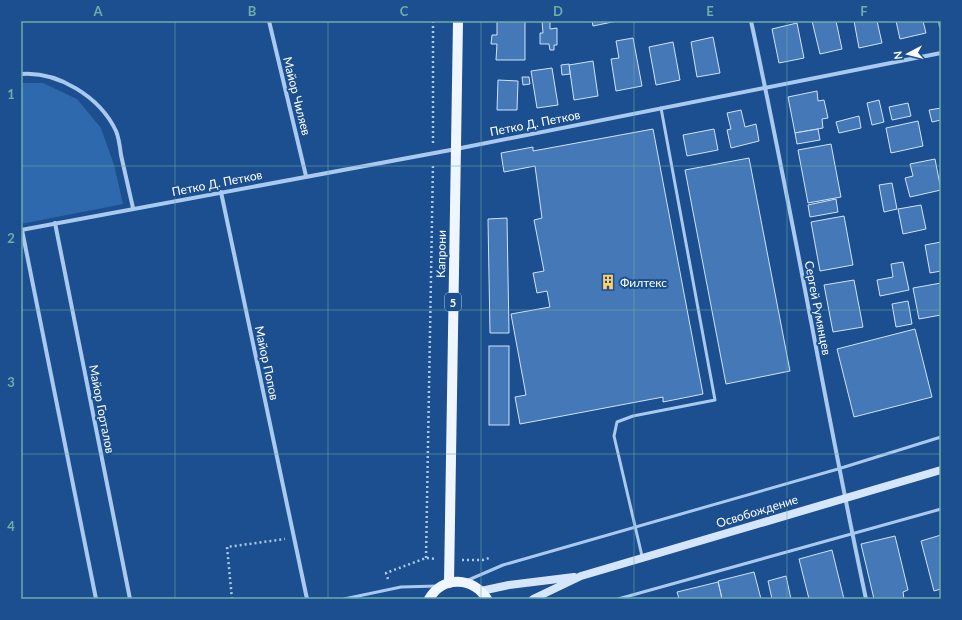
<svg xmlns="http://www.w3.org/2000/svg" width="962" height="620" viewBox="0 0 962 620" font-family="Lato,sans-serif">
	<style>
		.green { fill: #2e69ad }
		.building { fill: #4478b7; stroke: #cfe3fa }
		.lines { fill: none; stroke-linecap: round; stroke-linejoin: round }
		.path { stroke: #a9c9ee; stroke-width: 2.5; stroke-dasharray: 2 3; stroke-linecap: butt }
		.service { stroke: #a9c9ee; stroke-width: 3 }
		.minor { stroke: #a9c9ee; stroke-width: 4 }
		.secondary { stroke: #d6e6fa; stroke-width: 8 }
		.primary { stroke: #f0f6ff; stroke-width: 10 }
		.grid { fill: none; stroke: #6fada8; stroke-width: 1; stroke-opacity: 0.55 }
		.labels { text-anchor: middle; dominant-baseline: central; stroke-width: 4; stroke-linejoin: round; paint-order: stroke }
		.shield { fill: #1b4f8f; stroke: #bbcadd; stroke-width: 1 }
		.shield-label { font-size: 11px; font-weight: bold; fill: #fff }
		.street-label { font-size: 12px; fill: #fff; stroke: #1b4f8f }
		.poi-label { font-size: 12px; fill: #fff; stroke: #1b4f8f; text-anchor: start }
		.neatline { fill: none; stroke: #6fada8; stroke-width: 1.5 }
		.grid-label { font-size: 13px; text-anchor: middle; font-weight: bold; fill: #6fada8 }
	</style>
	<rect width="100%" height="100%" fill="#1b4f8f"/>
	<!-- green -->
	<path class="green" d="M 21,83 L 43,83 L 77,99 L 101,128 L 114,165 L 123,204 L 21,224 Z"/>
	<!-- building -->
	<g class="building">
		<path d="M 497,21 L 525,21 L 525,60 L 496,60 L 497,44 L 491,44 L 492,35 L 497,35 Z"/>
		<path d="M 542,21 L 550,21 L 550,29 L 557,28 L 557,45 L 554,45 L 554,50 L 550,50 L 549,44 L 540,44 L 540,33 L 543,33 Z"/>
		<path d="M 592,21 L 617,21 L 593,26 Z"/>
		<path d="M 812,21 L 836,21 L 842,49 L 820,54 Z"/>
		<path d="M 854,21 L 877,21 L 882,43 L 859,48 Z"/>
		<path d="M 896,21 L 923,21 L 926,33 L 900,39 Z"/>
		<path d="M 797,23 L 804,58 L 779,63 L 772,29 Z"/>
		<path d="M 713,37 L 720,73 L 697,77 L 691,42 Z"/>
		<path d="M 633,38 L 642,86 L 616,91 L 611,59 L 619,58 L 616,41 Z"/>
		<path d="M 673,42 L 680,80 L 656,85 L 649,47 Z"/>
		<path d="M 593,61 L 598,96 L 574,100 L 569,65 Z"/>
		<path d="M 569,64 L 570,74 L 562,75 L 561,65 Z"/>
		<path d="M 552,68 L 558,105 L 537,108 L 531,71 Z"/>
		<path d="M 522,77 L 529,77 L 530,84 L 523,85 Z"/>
		<path d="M 498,80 L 518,81 L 517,110 L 497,110 Z"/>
		<path d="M 817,91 L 818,101 L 824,100 L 828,118 L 822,119 L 823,128 L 795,133 L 788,97 Z"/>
		<path d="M 879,100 L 884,122 L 872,125 L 867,103 Z"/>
		<path d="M 908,103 L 911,116 L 892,120 L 889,107 Z"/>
		<path d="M 941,108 L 941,120 L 932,122 L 929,110 Z"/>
		<path d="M 741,110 L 745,127 L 756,124 L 759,141 L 731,148 L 727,130 L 731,129 L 727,113 Z"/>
		<path d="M 859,116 L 861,128 L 839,133 L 836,122 Z"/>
		<path d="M 918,121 L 923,146 L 891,153 L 886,128 Z"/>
		<path d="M 653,129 L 703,394 L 663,402 L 663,397 L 520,424 L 515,397 L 526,395 L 511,314 L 550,307 L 547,291 L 537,293 L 533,273 L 544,271 L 534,220 L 542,218 L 535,166 L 504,172 L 501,153 L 533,147 L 533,151 Z"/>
		<path d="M 714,129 L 718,150 L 687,156 L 683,135 Z"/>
		<path d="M 818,129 L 820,140 L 797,144 L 795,133 Z"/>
		<path d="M 831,144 L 841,197 L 808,203 L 798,150 Z"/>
		<path d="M 749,158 L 790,371 L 726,384 L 685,170 Z"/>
		<path d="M 935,159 L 941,190 L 910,197 L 905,178 L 913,176 L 910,164 Z"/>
		<path d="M 892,183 L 897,209 L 884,212 L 879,185 Z"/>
		<path d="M 836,199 L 838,212 L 810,217 L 808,205 Z"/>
		<path d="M 921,205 L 926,229 L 903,234 L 898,209 Z"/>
		<path d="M 844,216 L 853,265 L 820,271 L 811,222 Z"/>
		<path d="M 507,218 L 509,333 L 490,333 L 488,219 Z"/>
		<path d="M 941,242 L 941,271 L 930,273 L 925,245 Z"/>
		<path d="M 903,262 L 909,290 L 880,296 L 877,280 L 893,277 L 891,264 Z"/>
		<path d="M 854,280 L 863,327 L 833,332 L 824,285 Z"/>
		<path d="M 941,283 L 941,315 L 919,319 L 913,288 Z"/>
		<path d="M 908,301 L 912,324 L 896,327 L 892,304 Z"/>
		<path d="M 915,329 L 932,397 L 854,417 L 837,349 Z"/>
		<rect x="489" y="346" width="20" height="79"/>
		<path d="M 941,535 L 941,589 L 934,591 L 921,541 Z"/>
		<path d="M 895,536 L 908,590 L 903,592 L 904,599 L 874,599 L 861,544 Z"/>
		<path d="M 832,550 L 844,599 L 809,599 L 799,559 Z"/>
		<path d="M 754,572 L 761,599 L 722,599 L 718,581 Z"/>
		<path d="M 786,576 L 791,599 L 772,599 L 768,581 Z"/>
		<path d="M 718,582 L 722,599 L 679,599 L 677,592 Z"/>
	</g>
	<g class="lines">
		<!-- path -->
		<g class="path">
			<path d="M 433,21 L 433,143"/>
			<path d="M 426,558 L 433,164"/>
			<path d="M 462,560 L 483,560 L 489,558"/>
			<path d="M 388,579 L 386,573 L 426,558 L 436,559"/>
			<path d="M 232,599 L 227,547 L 285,539"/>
		</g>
		<!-- service -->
		<g class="service">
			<path d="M 642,556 L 614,436 L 617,422 L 633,416 L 715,400 L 661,108"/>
			<path d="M 466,581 L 503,565 L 838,469 L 941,437"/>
			<path d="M 344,599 L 401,587 L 437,586"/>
			<path d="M 618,599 L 941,509"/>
		</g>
		<!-- minor -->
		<g class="minor">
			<path d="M 269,21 L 306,176"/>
			<path d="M 751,21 C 793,213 825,407 866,599"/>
			<path d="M 940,21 L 941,27"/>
			<path d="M 21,74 C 58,71 100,97 116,131 C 119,138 120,147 121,155 C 125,172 129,190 133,208"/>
			<path d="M 221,192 L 307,599"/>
			<path d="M 55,223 L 130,599"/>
			<path d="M 21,230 L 456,149 L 941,53"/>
			<path d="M 22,230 L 96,599"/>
		</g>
		<!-- secondary -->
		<g class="secondary">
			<path d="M 481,591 L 509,585 L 574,577"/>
			<path d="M 533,599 L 581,576 L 941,470"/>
		</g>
		<!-- primary -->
		<g class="primary">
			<path d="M 449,583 L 458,21"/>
			<path d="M 429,599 C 443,575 473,577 487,599"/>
		</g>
	</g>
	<!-- grid -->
	<path class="grid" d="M 175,21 L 175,599M 328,21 L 328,599M 481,21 L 481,599M 634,21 L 634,599M 787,21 L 787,599M 21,166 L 941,166M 21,310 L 941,310M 21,454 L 941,454"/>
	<!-- icons -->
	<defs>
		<symbol id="building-bare" viewBox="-9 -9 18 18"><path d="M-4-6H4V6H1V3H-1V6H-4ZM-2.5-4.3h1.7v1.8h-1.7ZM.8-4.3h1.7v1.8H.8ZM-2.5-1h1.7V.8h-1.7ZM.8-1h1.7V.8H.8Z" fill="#ffd166" stroke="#1b4f8f" stroke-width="2.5" paint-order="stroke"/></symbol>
	</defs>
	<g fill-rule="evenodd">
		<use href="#building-bare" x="597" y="271" width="22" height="22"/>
	</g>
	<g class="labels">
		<!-- shield labels -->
		<rect class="shield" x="445" y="293" width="16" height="18" rx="3"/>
		<g class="shield-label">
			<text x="453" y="302">5</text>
		</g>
		<!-- street labels -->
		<g class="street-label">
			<text transform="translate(297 96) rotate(76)">Майор Чиляев</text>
			<text transform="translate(535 123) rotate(-11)">Петко Д. Петков</text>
			<text transform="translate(217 183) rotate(-11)">Петко Д. Петков</text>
			<text transform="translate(441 254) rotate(-89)">Капрони</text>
			<text transform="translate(818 308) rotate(79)">Сергей Румянцев</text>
			<text transform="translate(267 363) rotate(78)">Майор Попов</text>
			<text transform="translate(102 409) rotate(79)">Майор Горталов</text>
			<text transform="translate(757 511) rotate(-17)">Освобождение</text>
		</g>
		<!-- poi labels -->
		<g class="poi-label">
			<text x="620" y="282">Филтекс</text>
		</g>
	</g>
	<!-- border -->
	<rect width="962" height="620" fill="none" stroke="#1b4f8f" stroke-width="44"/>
	<!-- north arrow -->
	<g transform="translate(908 54) rotate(263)" stroke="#1b4f8f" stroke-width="3" paint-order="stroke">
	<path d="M0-3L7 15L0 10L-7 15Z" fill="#ffffff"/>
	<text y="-6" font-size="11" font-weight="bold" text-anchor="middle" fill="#ffffff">N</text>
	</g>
	<rect x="22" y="22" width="918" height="576" class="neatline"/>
	<g class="grid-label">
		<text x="98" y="16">A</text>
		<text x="252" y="16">B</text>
		<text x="404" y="16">C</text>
		<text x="558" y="16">D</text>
		<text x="710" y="16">E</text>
		<text x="864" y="16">F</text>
		<text x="11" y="99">1</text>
		<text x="11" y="243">2</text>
		<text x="11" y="387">3</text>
		<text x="11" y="531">4</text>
	</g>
</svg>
